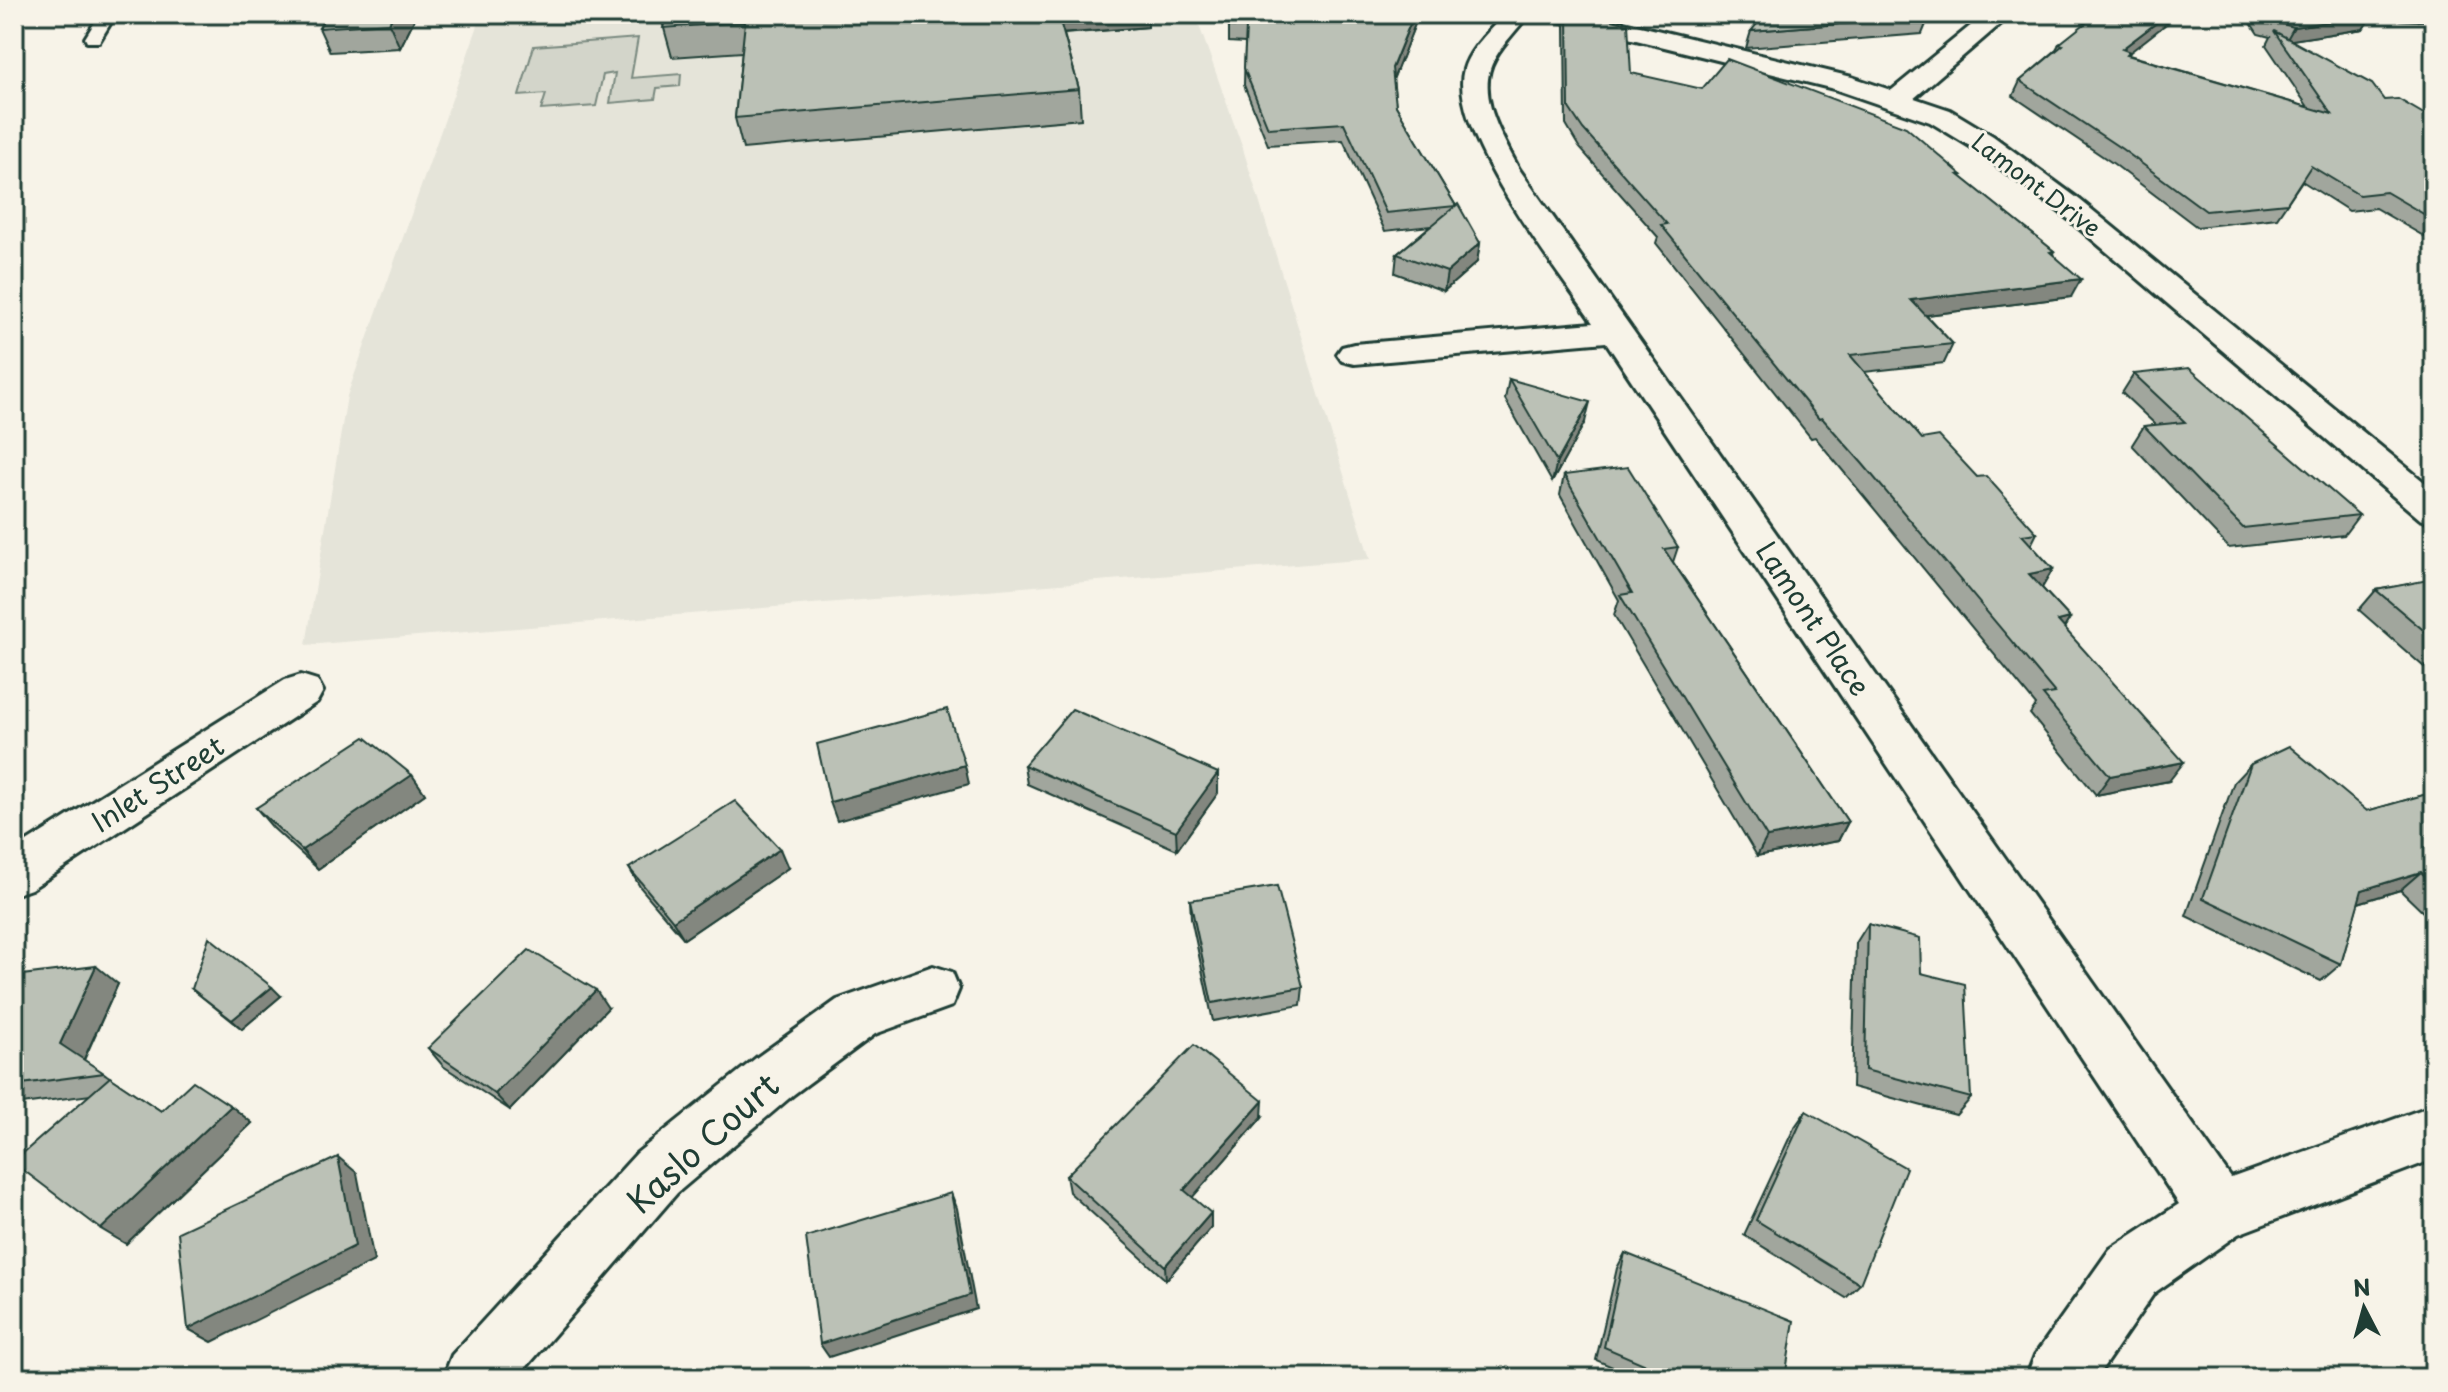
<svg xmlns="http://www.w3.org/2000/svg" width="2448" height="1392" viewBox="0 0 2448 1392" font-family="'Playpen Sans',sans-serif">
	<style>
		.built { fill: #e5e4d9 }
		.green { fill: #d3d5ca; stroke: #79897f; stroke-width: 2 }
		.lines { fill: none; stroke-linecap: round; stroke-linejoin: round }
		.service-casing { stroke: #1f3d34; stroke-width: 6 }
		.minor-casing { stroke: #1f3d34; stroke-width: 6 }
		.tertiary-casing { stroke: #1f3d34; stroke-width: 6 }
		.service { fill: #f7f3e8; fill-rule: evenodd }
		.minor { fill: #f7f3e8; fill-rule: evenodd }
		.tertiary { fill: #f7f3e8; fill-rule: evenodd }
		.wall { fill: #a1a69d; stroke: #1f3d34; stroke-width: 2 }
		.shaded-wall { fill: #83877f; stroke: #1f3d34; stroke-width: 2 }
		.building { fill: #bbc1b6; stroke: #1f3d34; stroke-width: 2 }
		.labels { text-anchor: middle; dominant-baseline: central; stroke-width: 6; stroke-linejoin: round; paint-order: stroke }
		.far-street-label { font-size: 24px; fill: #1f3d34; stroke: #f7f3e8 }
		.street-label { font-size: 28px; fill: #1f3d34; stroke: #f7f3e8 }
		.near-street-label { font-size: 34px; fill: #1f3d34; stroke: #f7f3e8 }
	</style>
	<rect width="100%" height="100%" fill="#f7f3e8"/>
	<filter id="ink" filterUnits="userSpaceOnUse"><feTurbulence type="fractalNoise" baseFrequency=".0125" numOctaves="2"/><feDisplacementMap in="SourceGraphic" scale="16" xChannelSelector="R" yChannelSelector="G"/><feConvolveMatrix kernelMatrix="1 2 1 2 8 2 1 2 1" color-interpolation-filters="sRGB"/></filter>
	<g filter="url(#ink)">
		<!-- built -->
		<path class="built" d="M 482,14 L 1195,14 L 1243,149 L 1370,559 L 306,645 L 347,396 Z"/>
		<!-- green -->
		<path class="green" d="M 638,38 L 631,78 L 681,74 L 680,86 L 657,88 L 655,99 L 610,103 L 615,73 L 603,75 L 596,106 L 541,110 L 546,94 L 519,96 L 534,46 Z"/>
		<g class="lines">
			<defs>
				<path id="service" d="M 100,14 L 116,14 L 99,42 L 87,42 L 85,38 Z"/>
				<g id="minor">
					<path d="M 1504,14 L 1529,14 C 1518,29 1504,42 1495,58 C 1474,94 1503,137 1519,169 L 2231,1178 L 2434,1105 L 2434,1159 L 2238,1234 L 2154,1293 L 2096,1378 L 2026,1378 L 2035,1355 L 2110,1249 L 2179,1204 L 1606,342 L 1354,364 L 1342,361 L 1337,354 L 1342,347 L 1354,344 L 1593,323 C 1558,271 1446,130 1464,69 C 1470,48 1491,30 1504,14 Z"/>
					<path d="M 1985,14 L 2012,14 L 1905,106 L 1887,106 L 1883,100 L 1887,94 Z"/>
					<path d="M 301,675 L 317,680 L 323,691 L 317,702 L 31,889 L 14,895 L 14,850 L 285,680 Z"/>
					<path d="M 933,966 L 952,972 L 959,989 L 952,1006 L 875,1034 L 794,1094 L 677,1193 L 517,1378 L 443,1378 L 452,1355 L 637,1153 L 756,1058 L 837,1000 Z"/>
				</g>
				<path id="tertiary" d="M 1548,14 L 1590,14 L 1852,77 L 1950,110 L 1993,136 L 2080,200 L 2434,490 L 2434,523 L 2420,519 L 2060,212 L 1973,148 L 1930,122 L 1834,89 L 1551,19 Z"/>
			</defs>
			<!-- service casing -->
			<use href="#service" class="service-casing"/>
			<!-- minor casing -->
			<use href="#minor" class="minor-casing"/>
			<!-- tertiary casing -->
			<use href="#tertiary" class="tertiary-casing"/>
			<!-- service -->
			<use href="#service" class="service"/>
			<!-- minor -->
			<use href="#minor" class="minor"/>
			<!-- tertiary -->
			<use href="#tertiary" class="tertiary"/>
		</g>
		<!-- wall -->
		<g class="wall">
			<path d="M 417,14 L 400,48 L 330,52 L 319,28 Z"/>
			<path d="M 660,14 L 1148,14 L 1148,27 L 1064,34 L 1079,89 L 1081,119 L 743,149 L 735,118 L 742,52 L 672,57 Z"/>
			<path d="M 1234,14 L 1416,14 L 1415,24 L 1393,79 L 1396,106 L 1456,206 L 1480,243 L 1477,262 L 1444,291 L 1395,273 L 1397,254 L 1430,226 L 1385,231 L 1343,140 L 1268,145 L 1244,85 L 1245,43 L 1229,42 L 1229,26 Z"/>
			<path d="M 1567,14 L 1588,14 L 1631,73 L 1962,175 L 1961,177 L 2054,251 L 2053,254 L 2071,297 L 1926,315 L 1953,344 L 1944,363 L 1864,372 L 1922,439 L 1977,477 L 2037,533 L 2031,545 L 2053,569 L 2042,588 L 2070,618 L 2064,628 L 2169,781 L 2096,795 L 2030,714 L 2036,705 L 1853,483 L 1815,437 L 1811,438 L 1656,243 L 1658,237 L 1579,147 L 1566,125 L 1565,25 Z"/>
			<path d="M 1603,14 L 1624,14 L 1623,19 Z"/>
			<path d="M 2245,14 L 2434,14 L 2434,19 L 2419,21 L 2369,19 L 2363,29 L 2291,40 L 2384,100 L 2434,120 L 2434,242 L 2375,208 L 2349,211 L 2302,181 L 2277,218 L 2197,227 L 2114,164 L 2013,96 L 2020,81 L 2055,51 L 2059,44 L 2130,52 L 2129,55 L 2308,107 L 2266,45 L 2270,37 L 2258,34 Z"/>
			<path d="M 1929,17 L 1922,34 L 1746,48 L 1751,31 Z"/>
			<path d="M 2134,374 L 2359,515 L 2344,535 L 2229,548 L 2132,445 L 2144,426 L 2156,425 L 2122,393 Z"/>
			<path d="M 1509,379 L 1585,422 L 1552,482 L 1505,399 Z"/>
			<path d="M 1564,475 L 1678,547 L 1673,562 L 1848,822 L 1838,841 L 1757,856 L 1614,615 L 1619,600 L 1560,495 Z"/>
			<path d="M 2434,580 L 2434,673 L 2432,674 L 2359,610 L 2376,590 Z"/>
			<path d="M 2251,764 L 2367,811 L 2434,792 L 2434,923 L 2400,890 L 2358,903 L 2341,964 L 2321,981 L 2186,916 L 2234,782 Z"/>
			<path d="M 1024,765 L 1218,773 L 1218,793 L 1177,850 L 1027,784 Z"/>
			<path d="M 412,775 L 425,794 L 318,869 L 273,828 L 256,808 Z"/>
			<path d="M 629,868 L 788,868 L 684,939 L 640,887 Z"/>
			<path d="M 1190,900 L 1303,987 L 1301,1005 L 1213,1021 L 1191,918 Z"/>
			<path d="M 1868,924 L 1921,973 L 1971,1098 L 1956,1115 L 1852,1087 L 1856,943 Z"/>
			<path d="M 14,976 L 118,984 L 84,1060 L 161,1111 L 231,1106 L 252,1123 L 126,1244 L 90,1095 L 14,1105 Z"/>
			<path d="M 192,989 L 281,996 L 242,1029 Z"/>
			<path d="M 608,1008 L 510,1110 L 443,1066 L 428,1048 Z"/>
			<path d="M 1806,1111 L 1860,1284 L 1846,1298 L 1744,1235 L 1794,1128 Z"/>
			<path d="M 1262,1117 L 1192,1197 L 1211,1228 L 1166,1280 L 1069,1192 L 1066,1176 Z"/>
			<path d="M 1625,1253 L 1785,1378 L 1638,1378 L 1596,1360 L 1617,1268 Z"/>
			<path d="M 2434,1366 L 2434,1378 L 2416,1378 Z"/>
		</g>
		<!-- shaded-wall -->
		<g class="shaded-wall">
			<path d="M 394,14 L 417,14 L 400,48 L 389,23 Z"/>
			<path d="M 1057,14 L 1148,14 L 1148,27 L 1058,34 Z"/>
			<path d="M 1414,14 L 1416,14 L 1415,24 L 1391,85 L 1392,68 Z"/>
			<path d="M 2168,14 L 2179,14 L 2115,64 L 2122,49 Z"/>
			<path d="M 2424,14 L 2434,14 L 2434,19 L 2419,21 Z"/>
			<path d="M 2372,15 L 2363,29 L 2286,41 L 2294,27 Z"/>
			<path d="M 1480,243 L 1477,262 L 1444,291 L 1447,272 Z"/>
			<path d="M 2081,279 L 2071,297 L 1903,318 L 1911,300 Z"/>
			<path d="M 1590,402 L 1585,422 L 1552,482 L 1557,462 Z"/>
			<path d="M 2053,569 L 2041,589 L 2029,574 Z"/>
			<path d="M 2070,618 L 2058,638 L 2058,621 Z"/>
			<path d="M 2184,762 L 2169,781 L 2096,795 L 2110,776 Z"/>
			<path d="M 965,765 L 969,784 L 837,821 L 830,802 Z"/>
			<path d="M 1218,773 L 1218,793 L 1177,850 L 1176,831 Z"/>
			<path d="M 412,775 L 425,794 L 318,869 L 302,850 Z"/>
			<path d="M 1848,822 L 1838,841 L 1757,856 L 1767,837 Z"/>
			<path d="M 780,849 L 788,868 L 684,939 L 673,921 Z"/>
			<path d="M 2421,872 L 2400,890 L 2342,908 L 2362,890 Z"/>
			<path d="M 96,966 L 118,984 L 83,1061 L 60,1044 Z"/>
			<path d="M 272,987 L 281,996 L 242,1029 L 232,1020 Z"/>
			<path d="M 596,990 L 608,1008 L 510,1110 L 495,1094 Z"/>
			<path d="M 1263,1101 L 1262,1117 L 1185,1206 L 1184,1190 Z"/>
			<path d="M 231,1106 L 252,1123 L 126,1244 L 101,1229 Z"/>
			<path d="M 338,1157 L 357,1173 L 374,1261 L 212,1342 L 188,1329 Z"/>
			<path d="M 951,1193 L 957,1208 L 976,1309 L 829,1357 L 820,1344 Z"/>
			<path d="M 1211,1213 L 1211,1228 L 1166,1280 L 1165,1266 Z"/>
		</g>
		<!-- building -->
		<g class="building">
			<path d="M 326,14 L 394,14 L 389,23 L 319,28 Z"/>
			<path d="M 667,14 L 1058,14 L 1079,89 L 735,118 L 745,22 L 663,28 Z"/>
			<path d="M 1234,14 L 1414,14 L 1392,68 L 1396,106 L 1456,206 L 1386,213 L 1344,123 L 1268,128 L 1244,68 L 1246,27 L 1229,26 Z"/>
			<path d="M 1568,14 L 1588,14 L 1628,24 L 1631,73 L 1702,89 L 1727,59 L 1906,127 L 1962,175 L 1959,175 L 2054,251 L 2050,252 L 2081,279 L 1911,300 L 1953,344 L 1850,355 L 1922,439 L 1939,436 L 1977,477 L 1986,476 L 2037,533 L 2022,535 L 2053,569 L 2029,574 L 2070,618 L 2058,621 L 2184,762 L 2110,776 L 2043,695 L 2055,693 L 1862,463 L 1822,418 L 1819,419 L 1661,225 L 1667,224 L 1583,129 L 1569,108 Z"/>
			<path d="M 1765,14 L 1929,14 L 1929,17 L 1751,31 Z"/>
			<path d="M 2097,14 L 2168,14 L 2122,49 L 2130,52 L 2127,55 L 2332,114 L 2274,31 L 2372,84 L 2384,100 L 2398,99 L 2434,120 L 2434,220 L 2386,192 L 2359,195 L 2311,166 L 2287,203 L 2206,211 L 2122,149 L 2020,81 L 2063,45 L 2059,44 Z"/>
			<path d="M 2262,14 L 2372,14 L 2372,15 L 2294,27 L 2266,20 Z"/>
			<path d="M 1458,204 L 1480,243 L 1447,272 L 1397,254 Z"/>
			<path d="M 2189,368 L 2359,515 L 2243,528 L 2144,426 L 2185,422 L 2134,374 Z"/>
			<path d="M 1509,379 L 1590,402 L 1557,462 Z"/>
			<path d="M 1628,467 L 1678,547 L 1664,549 L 1848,822 L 1767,837 L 1620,595 L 1632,593 L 1564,475 Z"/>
			<path d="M 2433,579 L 2434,580 L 2434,639 L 2376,590 Z"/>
			<path d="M 947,709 L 965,765 L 830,802 L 817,744 Z"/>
			<path d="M 1072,709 L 1218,773 L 1176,831 L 1024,765 Z"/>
			<path d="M 365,737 L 412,775 L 302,850 L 256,808 Z"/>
			<path d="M 2289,746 L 2367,811 L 2434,792 L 2434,885 L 2421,872 L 2362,890 L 2341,964 L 2203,898 L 2251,764 Z"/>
			<path d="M 735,801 L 780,849 L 673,921 L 629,868 Z"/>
			<path d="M 1277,886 L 1303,987 L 1212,1003 L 1190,900 Z"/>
			<path d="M 1868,924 L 1920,938 L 1921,973 L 1965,984 L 1971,1098 L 1865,1070 Z"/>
			<path d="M 209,937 L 272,987 L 232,1020 L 192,989 Z"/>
			<path d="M 529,950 L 596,990 L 495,1094 L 428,1048 Z"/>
			<path d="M 96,966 L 60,1044 L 104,1073 L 14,1085 L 14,976 Z"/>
			<path d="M 1194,1045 L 1263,1101 L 1184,1190 L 1211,1213 L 1165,1266 L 1066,1176 Z"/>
			<path d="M 110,1077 L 161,1111 L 193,1081 L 231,1106 L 101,1229 L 14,1163 L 14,1161 Z"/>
			<path d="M 1806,1111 L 1906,1168 L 1860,1284 L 1756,1220 Z"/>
			<path d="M 338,1157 L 355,1246 L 188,1329 L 178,1232 Z"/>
			<path d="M 951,1193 L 970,1295 L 820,1344 L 806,1237 Z"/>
			<path d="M 1625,1253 L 1794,1321 L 1785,1378 L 1656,1378 L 1658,1370 L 1604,1347 Z"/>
			<path d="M 2434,1372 L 2434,1378 L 2426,1378 Z"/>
		</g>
	</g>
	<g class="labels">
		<!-- far-street labels -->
		<g class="far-street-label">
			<text transform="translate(2037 184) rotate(37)">Lamont Drive</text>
		</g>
		<!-- street labels -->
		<g class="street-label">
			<text transform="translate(1814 618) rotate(56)">Lamont Place</text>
			<text transform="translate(157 783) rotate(-33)">Inlet Street</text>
		</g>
		<!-- near-street labels -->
		<g class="near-street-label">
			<text transform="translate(702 1142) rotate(-42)">Kaslo Court</text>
		</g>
	</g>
	<!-- margin -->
	<rect width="2448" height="1392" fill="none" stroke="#f7f3e8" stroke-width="48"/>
	<rect x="24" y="24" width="2400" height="1344" fill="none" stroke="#1f3d34" stroke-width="3" filter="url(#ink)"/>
	<!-- north arrow -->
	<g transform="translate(2364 1308) rotate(354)" stroke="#f7f3e8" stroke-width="6" paint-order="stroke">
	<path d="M0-6L14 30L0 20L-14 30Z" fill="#1f3d34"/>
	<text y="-12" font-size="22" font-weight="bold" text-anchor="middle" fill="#1f3d34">N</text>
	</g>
</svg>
